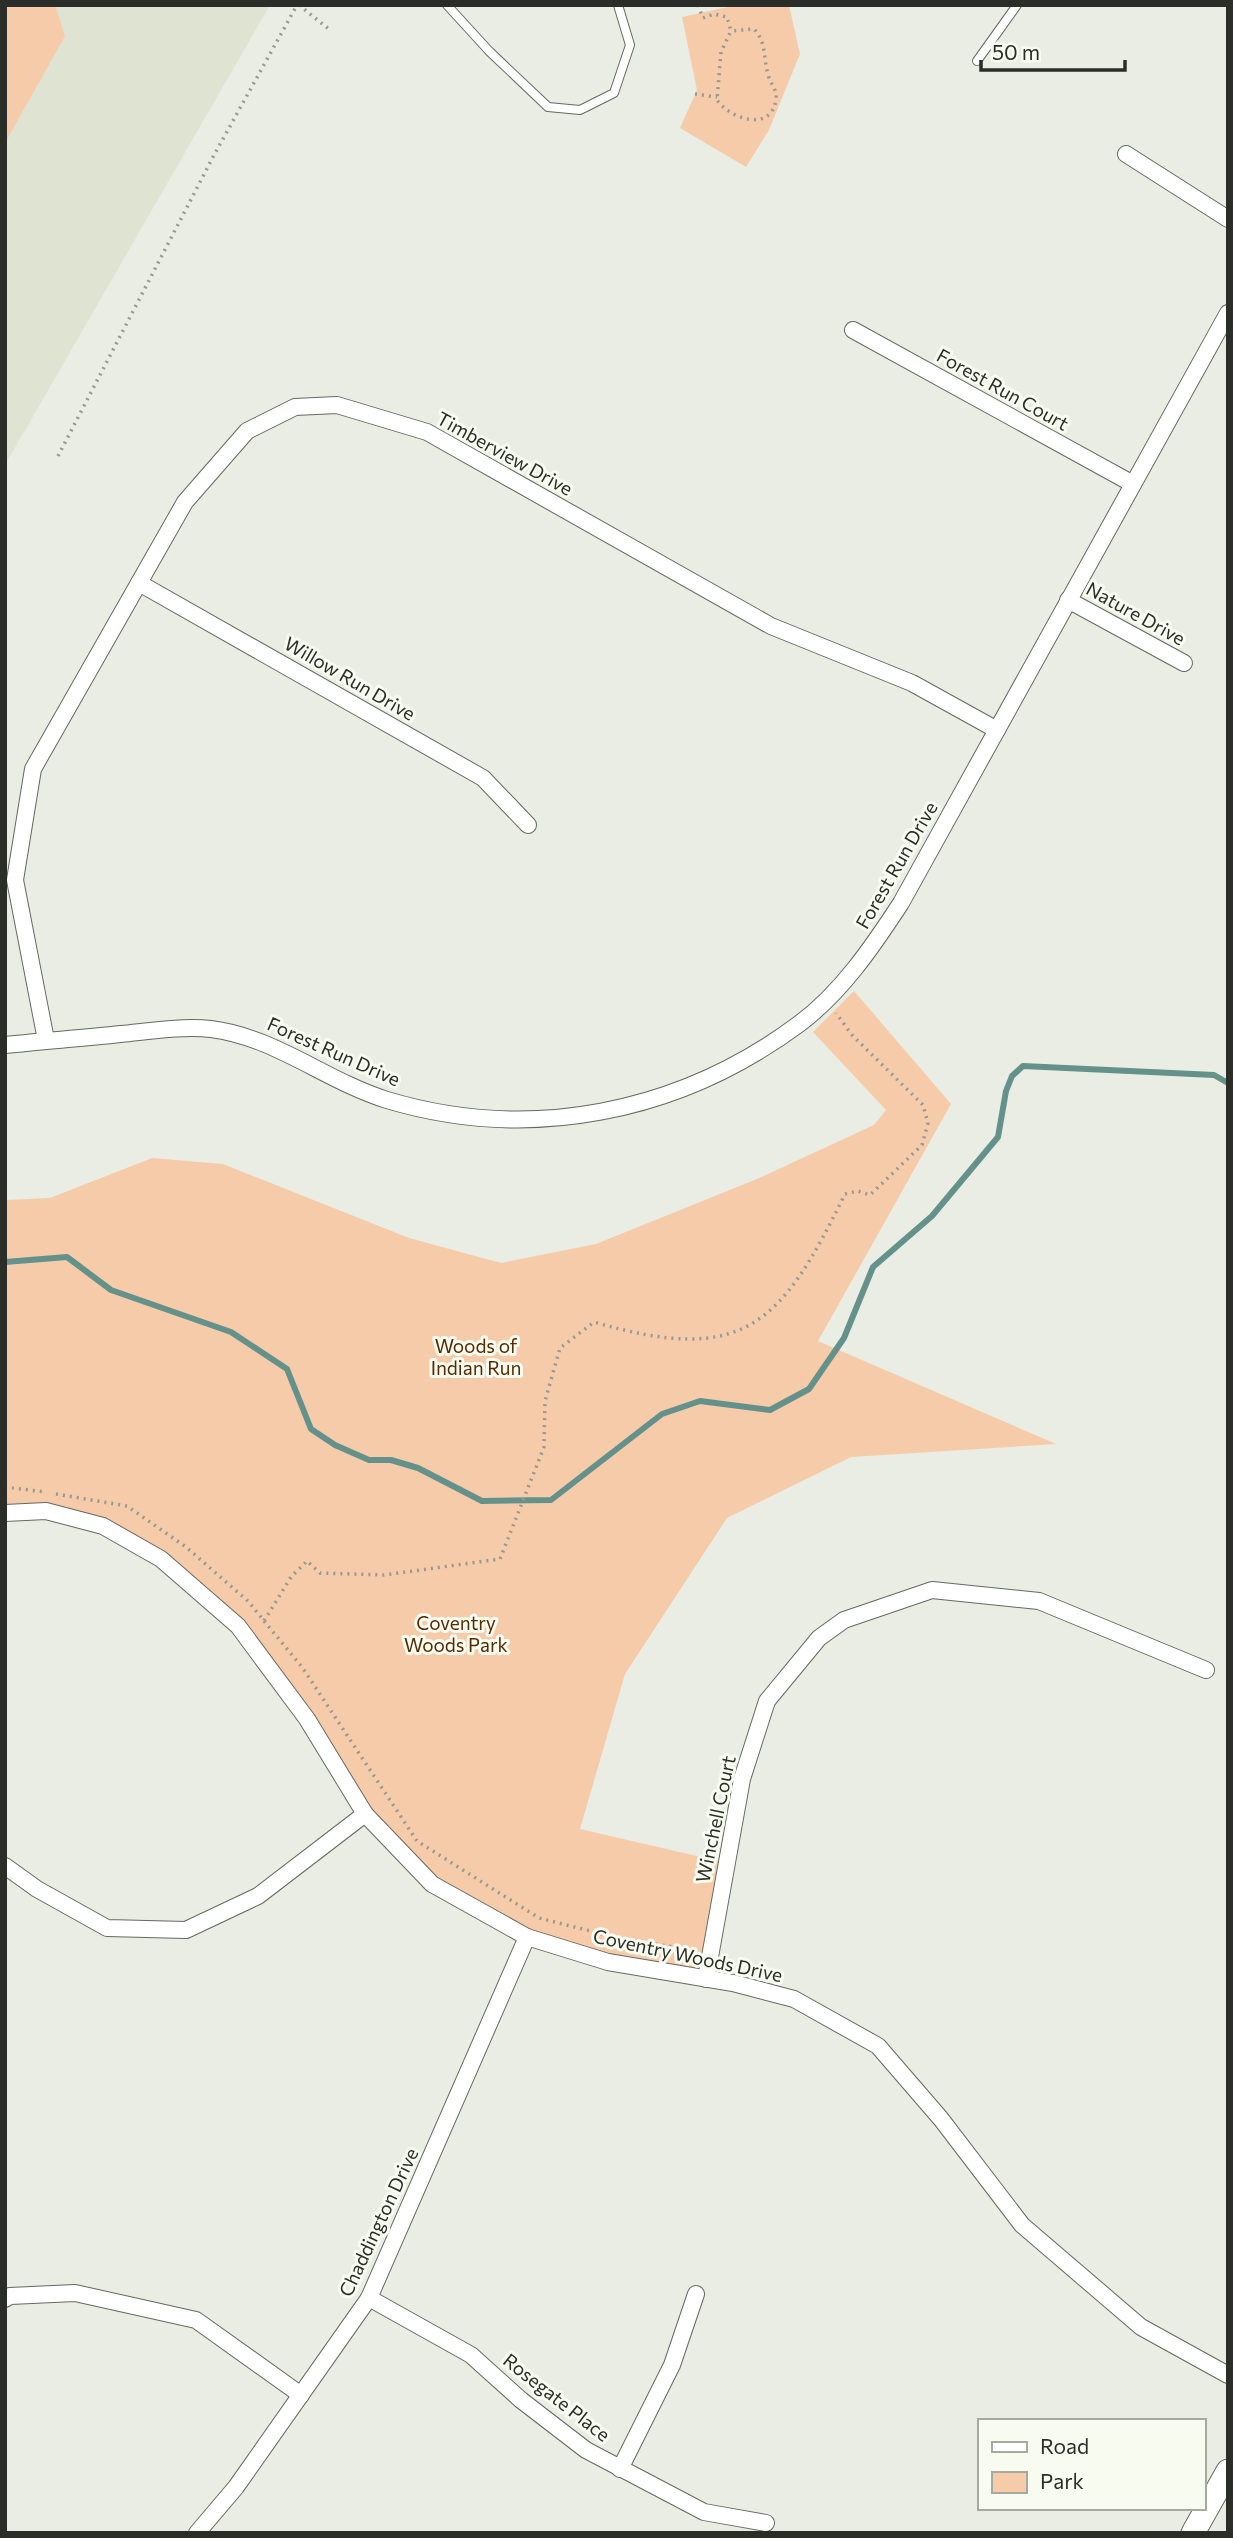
<svg xmlns="http://www.w3.org/2000/svg" width="1233" height="2538" viewBox="0 0 1233 2538" font-family="Commissioner,sans-serif">
	<style>
		.built { fill: #dee3d2 }
		.green { fill: #f6cbaa }
		.lines { fill: none; stroke-linecap: round; stroke-linejoin: round }
		.stream { stroke: #64928a; stroke-width: 6 }
		.lane-casing { stroke: #666960; stroke-width: 10 }
		.street-casing { stroke: #666960; stroke-width: 18 }
		.secondary-casing { stroke: #666960; stroke-width: 25 }
		.path { stroke: #979992; stroke-width: 3.5; stroke-dasharray: 2 5; stroke-linecap: butt }
		.lane { stroke: #fff; stroke-width: 8 }
		.street { stroke: #fff; stroke-width: 16 }
		.secondary { stroke: #fff; stroke-width: 23 }
		.labels { text-anchor: middle; dominant-baseline: central; stroke-width: 6; stroke-linejoin: round; paint-order: stroke }
		.street-label { font-size: 19px; fill: #2b2d29; stroke: #f7fbf0 }
		.park-label { font-size: 19px; fill: #542b00; stroke: #f7fbf0 }
	</style>
	<rect width="100%" height="100%" fill="#eaede3"/>
	<!-- built -->
	<path class="built" d="M 5,5 L 270,5 L 5,465 Z"/>
	<!-- green -->
	<g class="green">
		<path d="M 5,5 L 55,5 L 65,36 L 5,143 Z"/>
		<path d="M 737,5 L 789,5 L 800,54 L 769,130 L 746,167 L 680,128 L 697,90 L 682,17 Z"/>
		<path d="M 854,991 L 951,1104 L 818,1341 L 1056,1444 L 851,1457 L 727,1518 L 625,1674 L 580,1829 L 727,1863 L 706,1979 L 527,1937 L 432,1884 L 365,1814 L 238,1626 L 103,1526 L 5,1513 L 5,1200 L 50,1198 L 152,1158 L 223,1164 L 409,1238 L 501,1263 L 596,1244 L 757,1179 L 874,1125 L 886,1110 L 813,1032 Z"/>
	</g>
	<g class="lines">
		<!-- stream -->
		<path class="stream" d="M 5,1262 L 67,1257 L 111,1290 L 231,1332 L 287,1369 L 311,1429 L 335,1445 L 369,1460 L 391,1460 L 418,1468 L 482,1501 L 551,1500 L 662,1414 L 700,1401 L 770,1410 L 809,1389 L 844,1338 L 873,1267 L 932,1216 L 998,1137 L 1006,1091 L 1012,1076 L 1023,1066 L 1214,1075 L 1228,1083"/>
		<defs>
			<g id="lane">
				<path d="M 447,5 L 489,51 L 548,107 L 580,110 L 614,93 L 630,45 L 618,5"/>
				<path d="M 977,61 L 1017,5"/>
			</g>
			<g id="street">
				<path d="M 1126,154 L 1228,219"/>
				<path d="M 853,330 L 1133,484"/>
				<path d="M 139,583 L 483,778 L 528,825"/>
				<path d="M 1068,600 L 1184,663"/>
				<path d="M 46,1040 L 15,880 L 33,769 L 185,502 L 247,431 L 295,407 L 337,405 L 427,432 L 771,626 L 912,683 L 997,730"/>
				<path d="M 5,1045 C 44,1041 83,1038 121,1034 C 151,1031 182,1026 211,1029 C 275,1037 326,1081 387,1100 C 530,1143 679,1113 799,1024 C 841,993 873,946 901,903 L 1228,313"/>
				<path d="M 5,1513 L 46,1511 L 103,1526 L 161,1559 L 238,1626 L 307,1719 L 365,1814 L 432,1884 L 527,1937 L 608,1962 L 733,1983 L 794,1999 L 878,2046 L 941,2119 L 1022,2225 L 1141,2327 L 1228,2375"/>
				<path d="M 5,1866 L 37,1889 L 107,1928 L 186,1930 L 258,1896 L 365,1814"/>
				<path d="M 706,1979 L 742,1779 L 767,1701 L 819,1638 L 844,1620 L 932,1590 L 1039,1601 L 1206,1670"/>
				<path d="M 369,2298 L 471,2355 L 521,2400 L 586,2450 L 704,2512 L 766,2523"/>
				<path d="M 5,2299 L 10,2296 L 75,2293 L 196,2320 L 301,2395"/>
				<path d="M 620,2469 L 672,2365 L 696,2294"/>
				<path d="M 197,2533 L 236,2487 L 369,2298 L 527,1937"/>
			</g>
			<path id="secondary" d="M 1193,2533 L 1228,2471"/>
		</defs>
		<!-- lane casing -->
		<use href="#lane" class="lane-casing"/>
		<!-- street casing -->
		<use href="#street" class="street-casing"/>
		<!-- secondary casing -->
		<use href="#secondary" class="secondary-casing"/>
		<!-- path -->
		<g class="path">
			<path d="M 299,5 L 330,30"/>
			<path d="M 698,5 L 703,18 L 714,14 L 727,17 L 731,31 L 721,52 L 717,100 C 730,119 772,133 776,99 C 777,88 770,84 768,74 C 763,58 767,43 754,29 L 731,31"/>
			<path d="M 695,94 L 717,97"/>
			<path d="M 58,456 L 213,157 L 297,5"/>
			<path d="M 5,1487 L 45,1492"/>
			<path d="M 56,1494 L 127,1506 L 186,1547 L 249,1602 L 264,1621 L 291,1577 L 307,1561 L 320,1573 L 384,1575 L 500,1559 L 544,1447 L 545,1401 L 560,1348 L 594,1322 C 744,1366 781,1325 845,1194 L 858,1191 L 870,1195 L 922,1145 L 928,1123 L 923,1105 L 852,1035 L 836,1013"/>
			<path d="M 264,1621 L 302,1667 L 417,1841 L 539,1918 L 618,1938 L 680,1948"/>
		</g>
		<!-- lane -->
		<use href="#lane" class="lane"/>
		<!-- street -->
		<use href="#street" class="street"/>
		<!-- secondary -->
		<use href="#secondary" class="secondary"/>
	</g>
	<g class="labels">
		<!-- street labels -->
		<g class="street-label">
			<text transform="translate(1003 389) rotate(29)">Forest Run Court</text>
			<text transform="translate(505 453) rotate(29)">Timberview Drive</text>
			<text transform="translate(1136 613) rotate(29)">Nature Drive</text>
			<text transform="translate(350 678) rotate(30)">Willow Run Drive</text>
			<text transform="translate(896 865) rotate(-60)">Forest Run Drive</text>
			<text transform="translate(334 1051) rotate(24)">Forest Run Drive</text>
			<text transform="translate(715 1819) rotate(-78)">Winchell Court</text>
			<text transform="translate(688 1955) rotate(12)">Coventry Woods Drive</text>
			<text transform="translate(378 2222) rotate(-65)">Chaddington Drive</text>
			<text transform="translate(557 2397) rotate(38)">Rosegate Place</text>
		</g>
		<!-- park labels -->
		<g class="park-label">
			<text x="476" y="1345">Woods of<tspan x="476" dy="22">Indian Run</tspan></text>
			<text x="456" y="1622">Coventry<tspan x="456" dy="22">Woods Park</tspan></text>
		</g>
	</g>
	<!-- border -->
	<rect width="1233" height="2538" fill="none" stroke="#2b2d29" stroke-width="14"/>
	<!-- legend -->
	<rect x="978" y="2419" width="228" height="91" fill="#f7fbf0" stroke="#a5a9a0" stroke-width="2"/>
	<rect x="992" y="2442" width="35" height="10" fill="#ffffff" stroke="#a5a9a0" stroke-width="2"/>
	<text x="1040" y="2454" font-size="21" fill="#2b2d29">Road</text>
	<rect x="992" y="2472" width="35" height="21" fill="#f6cbaa" stroke="#a5a9a0" stroke-width="2"/>
	<text x="1040" y="2489" font-size="21" fill="#2b2d29">Park</text>
	<!-- scale -->
	<path d="M981 60v10h144v-10" fill="none" stroke="#2b2d29" stroke-width="3.5"/>
	<text x="992" y="60" font-size="21" fill="#2b2d29" stroke="#f7fbf0" stroke-width="5" paint-order="stroke">50 m</text>
</svg>
